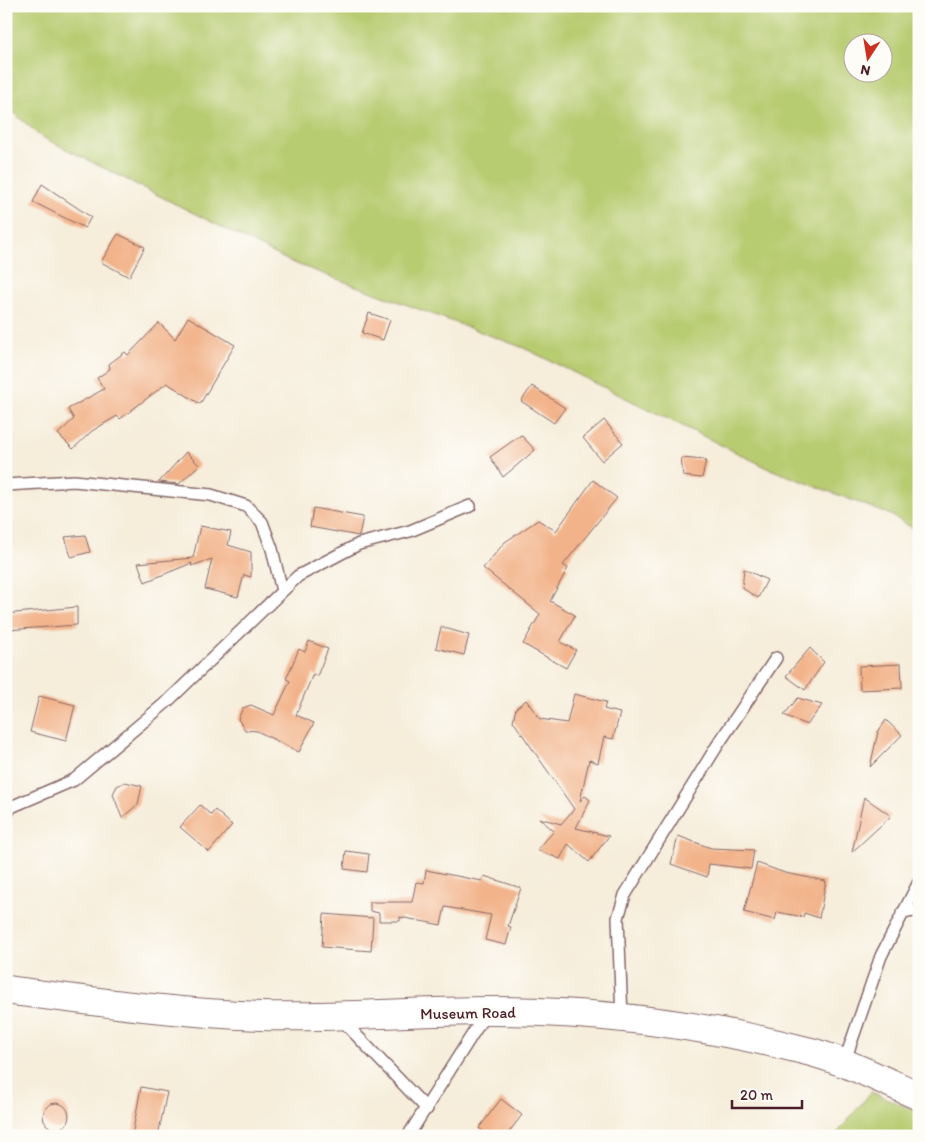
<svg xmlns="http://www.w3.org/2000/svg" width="925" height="1142" viewBox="0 0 925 1142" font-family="Itim,sans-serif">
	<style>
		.green { fill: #b7cb6f; stroke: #80754d; fill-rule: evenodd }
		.building { fill: #f2b38a }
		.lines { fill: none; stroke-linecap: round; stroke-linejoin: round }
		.service-casing { stroke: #866768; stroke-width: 14 }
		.tertiary-casing { stroke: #866768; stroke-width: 30 }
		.service { stroke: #fff; stroke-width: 11 }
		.tertiary { stroke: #fff; stroke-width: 28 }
		.labels { text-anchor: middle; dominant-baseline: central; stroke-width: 5; stroke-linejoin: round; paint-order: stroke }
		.street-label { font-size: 16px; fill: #4a1f2b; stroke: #fdfcf7 }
	</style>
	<rect width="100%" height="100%" fill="#fdfcf7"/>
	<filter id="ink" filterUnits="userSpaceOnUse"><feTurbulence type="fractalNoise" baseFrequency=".02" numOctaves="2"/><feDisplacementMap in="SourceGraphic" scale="10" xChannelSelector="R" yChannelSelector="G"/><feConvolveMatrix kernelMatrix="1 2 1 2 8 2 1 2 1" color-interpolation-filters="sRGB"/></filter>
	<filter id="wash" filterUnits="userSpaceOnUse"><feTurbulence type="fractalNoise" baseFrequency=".0096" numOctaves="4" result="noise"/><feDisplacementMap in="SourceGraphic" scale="20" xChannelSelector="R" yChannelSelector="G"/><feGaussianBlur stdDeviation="1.12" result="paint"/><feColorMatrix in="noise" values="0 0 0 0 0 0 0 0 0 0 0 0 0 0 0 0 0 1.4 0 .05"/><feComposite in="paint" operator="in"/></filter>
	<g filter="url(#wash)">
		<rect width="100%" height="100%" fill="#f6edda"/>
		<!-- green -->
		<g class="green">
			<path d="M 6,6 L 919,6 L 919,532 L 891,515 L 770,469 L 524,348 L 291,262 L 40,136 L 6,106 ZM 852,42 L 882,42 L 882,72 L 852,72 Z"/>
			<path d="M 871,1092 L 919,1112 L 919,1136 L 835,1136 Z"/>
		</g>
		<g id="blocks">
			<!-- building -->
			<g class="building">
				<path d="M 42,184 L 91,217 L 85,228 L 33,202 Z"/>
				<path d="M 118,234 L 145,247 L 129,277 L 101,262 Z"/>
				<path d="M 369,313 L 390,320 L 383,340 L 362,333 Z"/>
				<path d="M 188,317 L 235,345 L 200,404 L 167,383 L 120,419 L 117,416 L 92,431 L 73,449 L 58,434 L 74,419 L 68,409 L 104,389 L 97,378 L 110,369 L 109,364 L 125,352 L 128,355 L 159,323 L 175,339 Z"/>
				<path d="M 532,386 L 565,408 L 554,423 L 521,401 Z"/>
				<path d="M 604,420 L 623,443 L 602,461 L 583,438 Z"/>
				<path d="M 521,435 L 535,450 L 503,477 L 490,457 Z"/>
				<path d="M 186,452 L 199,465 L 179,484 L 159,482 Z"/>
				<path d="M 681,458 L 706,460 L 702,478 L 683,476 Z"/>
				<path d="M 593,480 L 617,498 L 563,565 L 568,568 L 550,601 L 575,615 L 560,642 L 576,650 L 566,668 L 523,644 L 540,614 L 483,568 L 505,542 L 538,520 L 556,531 Z"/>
				<path d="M 313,508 L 363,517 L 359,536 L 310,527 Z"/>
				<path d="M 200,526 L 231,532 L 228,545 L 251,552 L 251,577 L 244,575 L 238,597 L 205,589 L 212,559 L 191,566 L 192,563 L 145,582 L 138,563 L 193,558 Z"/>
				<path d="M 85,535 L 90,552 L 71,557 L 65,537 Z"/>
				<path d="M 744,569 L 767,580 L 758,598 L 742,588 Z"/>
				<path d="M 77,607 L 77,625 L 6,630 L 6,614 Z"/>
				<path d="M 441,627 L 469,635 L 464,655 L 436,648 Z"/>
				<path d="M 309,641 L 328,649 L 317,676 L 313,674 L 296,715 L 314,723 L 299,752 L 257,731 L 245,730 L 238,719 L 243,708 L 251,705 L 274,715 L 290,681 L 286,679 L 299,649 L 305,652 Z"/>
				<path d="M 810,648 L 824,662 L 805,690 L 786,676 Z"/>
				<path d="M 901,664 L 902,688 L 860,690 L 859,666 Z"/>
				<path d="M 574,694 L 606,702 L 604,709 L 620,713 L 613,739 L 604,737 L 598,763 L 589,760 L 580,801 L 585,796 L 590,800 L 576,828 L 609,836 L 589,862 L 568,844 L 560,859 L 537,850 L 554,831 L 539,818 L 561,824 L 574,809 L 513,721 L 516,708 L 526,700 L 540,719 L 567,723 Z"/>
				<path d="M 39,696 L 75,705 L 66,741 L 30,732 Z"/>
				<path d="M 798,698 L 822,705 L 807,725 L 784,715 Z"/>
				<path d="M 886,720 L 902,735 L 870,767 L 878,732 Z"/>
				<path d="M 125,782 L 142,786 L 138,804 L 122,818 L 113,794 L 117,786 Z"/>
				<path d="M 864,797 L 891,816 L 852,852 Z"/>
				<path d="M 200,805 L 211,815 L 215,810 L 232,825 L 209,852 L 180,827 Z"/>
				<path d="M 678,836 L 711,848 L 754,850 L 751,869 L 709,864 L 707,877 L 671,864 Z"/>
				<path d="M 346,851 L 369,854 L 367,872 L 344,869 Z"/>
				<path d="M 757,863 L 785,873 L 826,881 L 819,918 L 804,913 L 803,917 L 777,912 L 775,920 L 744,912 Z"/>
				<path d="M 426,870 L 482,881 L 484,876 L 521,888 L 508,926 L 511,927 L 506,945 L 485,940 L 491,915 L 445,907 L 441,925 L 400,917 L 400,921 L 379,921 L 379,913 L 370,911 L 370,902 L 412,902 L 416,882 L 424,883 Z"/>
				<path d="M 324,914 L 373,918 L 371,951 L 322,947 Z"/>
				<path d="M 141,1087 L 167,1092 L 158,1136 L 132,1136 Z"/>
				<path d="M 501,1099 L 522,1115 L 506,1136 L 489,1136 L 479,1128 Z"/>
				<circle cx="56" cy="1116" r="13"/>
			</g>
		</g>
	</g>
	<g filter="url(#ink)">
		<use href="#blocks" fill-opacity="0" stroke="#866768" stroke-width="1"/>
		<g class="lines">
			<defs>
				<g id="service">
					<path d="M 6,485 L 74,481 L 211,495 L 246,506 L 262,522 L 272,549 L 282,591"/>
					<path d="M 6,815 L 11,807 L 74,780 L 169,700 L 298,576 L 359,544 L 410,531 L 470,506"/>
					<path d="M 902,913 L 919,910"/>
					<path d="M 340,1018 L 427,1109"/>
					<path d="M 622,1018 L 618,918 L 625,895 L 717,746 L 776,658"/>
					<path d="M 844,1063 L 881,956 L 919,882"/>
					<path d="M 408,1136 L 486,1013"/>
				</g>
				<path id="tertiary" d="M 6,990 C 91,1001 176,1013 261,1016 C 337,1018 413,1011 489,1011 C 596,1011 707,1025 811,1052 C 848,1062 884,1081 919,1096"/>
			</defs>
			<!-- service casing -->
			<use href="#service" class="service-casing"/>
			<!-- tertiary casing -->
			<use href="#tertiary" class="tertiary-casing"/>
			<!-- service -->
			<use href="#service" class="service"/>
			<!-- tertiary -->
			<use href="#tertiary" class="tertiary"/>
		</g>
	</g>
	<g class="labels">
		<!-- street labels -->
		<g class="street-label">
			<text transform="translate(468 1013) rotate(-1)">Museum Road</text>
		</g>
	</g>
	<!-- margin -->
	<rect width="925" height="1142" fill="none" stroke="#fdfcf7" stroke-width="25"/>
	<!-- north arrow -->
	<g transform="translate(868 58) rotate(192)"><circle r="24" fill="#fdfcf7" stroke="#b5a4a5"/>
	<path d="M0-4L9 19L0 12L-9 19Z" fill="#c8321e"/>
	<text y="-8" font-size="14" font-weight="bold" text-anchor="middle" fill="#4a1f2b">N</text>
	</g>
	<!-- scale -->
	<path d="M732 1100v8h70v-8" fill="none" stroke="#4a1f2b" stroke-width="2.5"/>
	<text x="740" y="1100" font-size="15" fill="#4a1f2b" stroke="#fdfcf7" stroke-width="4" paint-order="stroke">20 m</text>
</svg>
